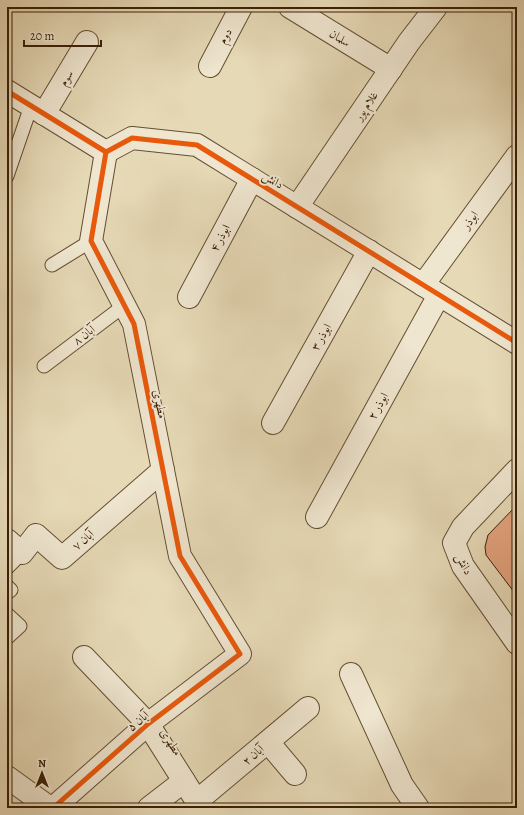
<svg xmlns="http://www.w3.org/2000/svg" width="524" height="815" viewBox="0 0 524 815" font-family="Alegreya,Amiri,serif">
	<style>
		.building { fill: #e3a27d; stroke: #3a1f06 }
		.lines { fill: none; stroke-linecap: round; stroke-linejoin: round }
		.lane-casing { stroke: #654e32; stroke-width: 15 }
		.street-casing { stroke: #654e32; stroke-width: 24 }
		.lane { stroke: #efe6d0; stroke-width: 13 }
		.street { stroke: #efe6d0; stroke-width: 22 }
		.cycleway-casing { stroke: #efe6d0; stroke-width: 8 }
		.cycleway { stroke: #e8590c; stroke-width: 5 }
		.labels { text-anchor: middle; dominant-baseline: central; stroke-width: 4; stroke-linejoin: round; paint-order: stroke }
		.street-label { font-size: 12px; fill: #3a1f06; stroke: #efe6d0 }
	</style>
	<rect width="100%" height="100%" fill="#e6d9b6"/>
	<filter id="stains"><feTurbulence type="fractalNoise" baseFrequency=".005" numOctaves="4"/><feColorMatrix values="0 0 0 0 .2 0 0 0 0 .09 0 0 0 0 .02 0 0 0 .5 -.17"/></filter>
	<radialGradient id="worn" r=".72"><stop offset=".6" stop-color="#630" stop-opacity="0"/><stop offset="1" stop-color="#630" stop-opacity=".3"/></radialGradient>
	<!-- building -->
	<path class="building" d="M 517,505 L 517,596 L 486,555 L 485,547 L 488,535 Z"/>
	<g class="lines">
		<defs>
			<g id="lane">
				<path d="M 7,176 L 31,106"/>
				<path d="M 52,265 L 91,241"/>
				<path d="M 44,366 L 125,305"/>
				<path d="M 7,568 L 22,553"/>
				<path d="M 7,586 L 11,590 L 7,593"/>
				<path d="M 7,614 L 20,626 L 7,638"/>
			</g>
			<g id="street">
				<path d="M 290,7 L 391,69"/>
				<path d="M 210,66 L 241,7"/>
				<path d="M 7,91 L 106,152 L 132,138 L 197,145 L 517,343"/>
				<path d="M 44,114 L 87,42"/>
				<path d="M 297,207 L 409,42 L 436,7"/>
				<path d="M 423,285 L 517,156"/>
				<path d="M 189,297 L 252,179"/>
				<path d="M 273,423 L 369,251"/>
				<path d="M 517,470 L 463,527 L 454,543 L 463,566 L 517,643"/>
				<path d="M 317,517 L 439,295"/>
				<path d="M 7,540 L 22,553 L 36,535 L 62,558 L 163,470"/>
				<path d="M 84,657 L 148,724 L 201,808"/>
				<path d="M 351,674 L 402,785 L 418,808"/>
				<path d="M 268,742 L 295,774"/>
				<path d="M 7,777 L 50,808"/>
				<path d="M 197,801 L 308,708"/>
				<path d="M 53,808 L 148,724 L 240,654 L 180,556 L 134,324 L 91,241 L 106,152"/>
				<path d="M 149,808 L 184,781"/>
			</g>
		</defs>
		<!-- lane casing -->
		<use href="#lane" class="lane-casing"/>
		<!-- street casing -->
		<use href="#street" class="street-casing"/>
		<!-- lane -->
		<use href="#lane" class="lane"/>
		<!-- street -->
		<use href="#street" class="street"/>
		<defs>
			<g id="cycleway">
				<path d="M 7,91 L 106,152 L 132,138 L 197,145 L 517,343"/>
				<path d="M 53,808 L 148,724 L 240,654 L 180,556 L 134,324 L 91,241 L 106,152"/>
			</g>
		</defs>
		<!-- cycleway casing -->
		<use href="#cycleway" class="cycleway-casing"/>
		<!-- cycleway -->
		<use href="#cycleway" class="cycleway"/>
	</g>
	<g class="labels">
		<!-- street labels -->
		<g class="street-label">
			<text transform="translate(225 36) rotate(-62)">دوم</text>
			<text transform="translate(340 38) rotate(32)">سلمان</text>
			<text transform="translate(66 78) rotate(-59)">سوم</text>
			<text transform="translate(366 106) rotate(-56)">غلام پور</text>
			<text transform="translate(273 180) rotate(31)">دانش</text>
			<text transform="translate(470 220) rotate(-54)">ابوذر</text>
			<text transform="translate(220 238) rotate(-62)">ابوذر ۴</text>
			<text transform="translate(84 335) rotate(-37)">آبان ۸</text>
			<text transform="translate(321 337) rotate(-61)">ابوذر ۳</text>
			<text transform="translate(160 404) rotate(79)">مطهری</text>
			<text transform="translate(378 406) rotate(-61)">ابوذر ۲</text>
			<text transform="translate(83 540) rotate(-41)">آبان ۷</text>
			<text transform="translate(464 564) rotate(62)">دانش</text>
			<text transform="translate(138 721) rotate(-40)">آبان ۵</text>
			<text transform="translate(171 742) rotate(58)">مطهری</text>
			<text transform="translate(253 755) rotate(-40)">آبان ۲</text>
		</g>
	</g>
	<!-- margin -->
	<rect width="524" height="815" fill="none" stroke="#e6d9b6" stroke-width="24"/>
	<rect x="8" y="8" width="508" height="799" fill="none" stroke="#3a1f06" stroke-width="2"/>
	<rect x="12" y="12" width="500" height="791" fill="none" stroke="#3a1f06"/>
	<!-- north arrow -->
	<g transform="translate(42 773)" stroke="#efe6d0" stroke-width="3" paint-order="stroke">
	<path d="M0-3L7 15L0 10L-7 15Z" fill="#3a1f06"/>
	<text y="-6" font-size="11" font-weight="bold" text-anchor="middle" fill="#3a1f06">N</text>
	</g>
	<!-- scale -->
	<path d="M24 40v6h77v-6" fill="none" stroke="#3a1f06" stroke-width="2"/>
	<text x="30" y="40" font-size="12" fill="#3a1f06" stroke="#efe6d0" stroke-width="3" paint-order="stroke">20 m</text>
	<rect width="100%" height="100%" filter="url(#stains)"/>
	<rect width="100%" height="100%" fill="url(#worn)"/>
</svg>
